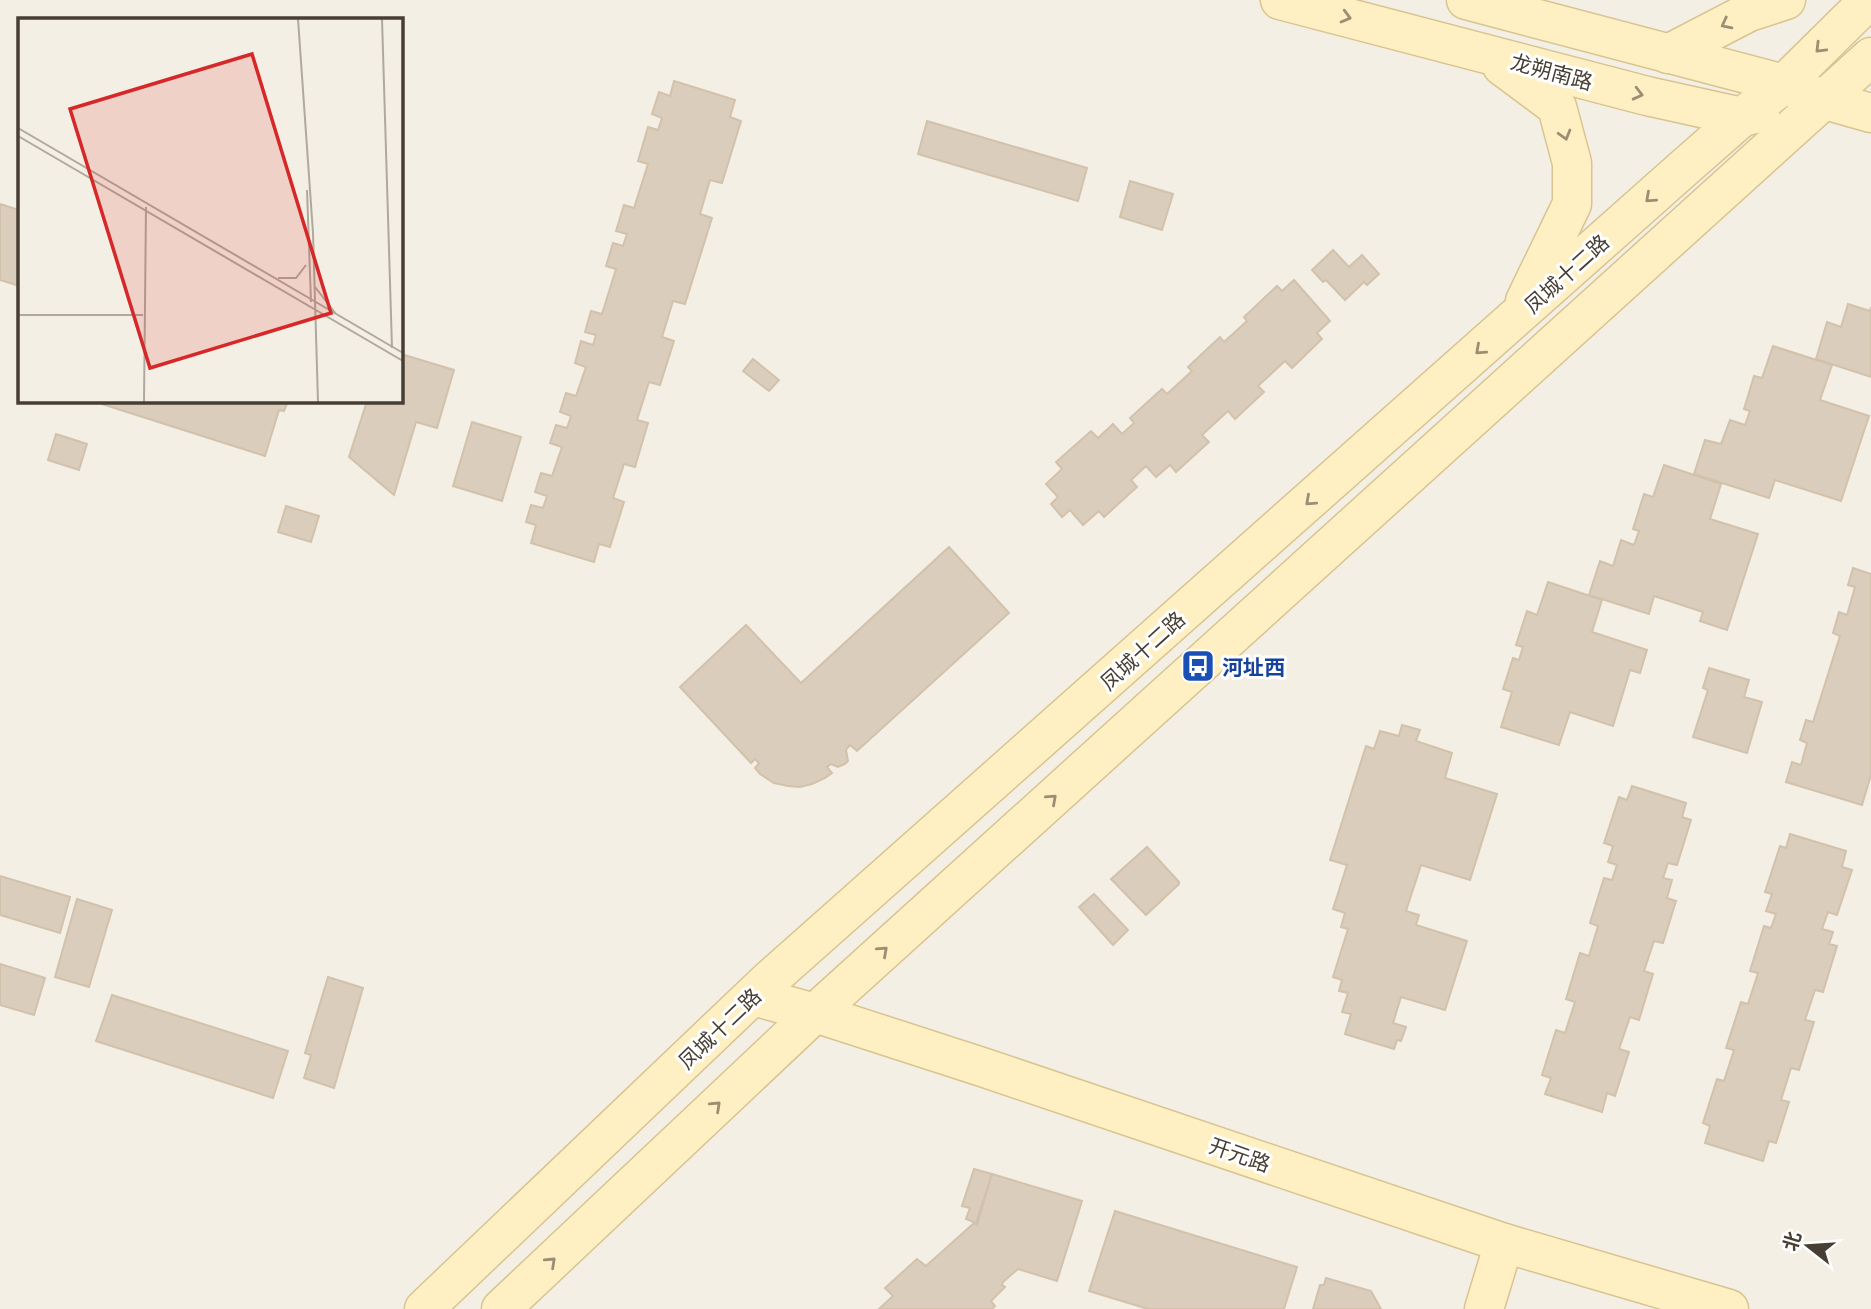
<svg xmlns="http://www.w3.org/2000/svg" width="1871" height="1309" viewBox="0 0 1871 1309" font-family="'Exo 2','Noto Sans SC',sans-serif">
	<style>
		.building { fill: #dacdbb; stroke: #d2c2ab; stroke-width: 2 }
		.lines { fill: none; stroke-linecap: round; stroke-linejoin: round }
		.secondary-casing { stroke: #d8c48f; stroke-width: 41 }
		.secondary { stroke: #fff0c3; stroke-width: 38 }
		.oneway { stroke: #9a8f74 }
		.labels { text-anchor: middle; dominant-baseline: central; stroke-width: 6; stroke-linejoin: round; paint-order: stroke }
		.street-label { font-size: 21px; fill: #473f33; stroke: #fff }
		.transit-label { font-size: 21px; font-weight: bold; fill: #164399; stroke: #fff; text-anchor: start }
		.inset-road { fill: none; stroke: #afa99d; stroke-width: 2 }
		.view { fill: #d62828; fill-opacity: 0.15; stroke: #d62828; stroke-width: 3.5 }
		.inset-edge { fill: none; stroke: #473f33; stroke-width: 3.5 }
	</style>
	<rect width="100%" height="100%" fill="#f4efe4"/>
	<!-- building -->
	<g class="building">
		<path d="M 674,81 L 735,100 L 730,117 L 741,121 L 722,183 L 710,180 L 700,214 L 712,218 L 685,304 L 673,301 L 662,337 L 674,341 L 660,385 L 649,382 L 637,420 L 648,423 L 635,467 L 624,464 L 613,498 L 624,502 L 610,547 L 599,544 L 594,562 L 531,543 L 536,525 L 526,522 L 531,505 L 543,508 L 547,496 L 535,492 L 541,473 L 552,476 L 562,447 L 550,443 L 556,425 L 567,428 L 571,416 L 560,412 L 566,393 L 576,396 L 586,367 L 575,363 L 581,341 L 593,345 L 596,335 L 585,332 L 591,311 L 602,314 L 616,269 L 606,266 L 613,243 L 623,246 L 627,234 L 616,231 L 624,205 L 634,208 L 648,164 L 638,161 L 648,127 L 658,130 L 662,118 L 652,114 L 659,92 L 670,96 Z"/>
		<path d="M 927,121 L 1087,168 L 1078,201 L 918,154 Z"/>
		<path d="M 1130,181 L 1173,194 L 1162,230 L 1120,217 Z"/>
		<path d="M 0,204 L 19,210 L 19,286 L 0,280 Z"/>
		<path d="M 1333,250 L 1349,267 L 1362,255 L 1379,274 L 1367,285 L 1364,282 L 1345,300 L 1326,280 L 1323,282 L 1312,270 Z"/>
		<path d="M 1294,280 L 1330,321 L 1317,333 L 1322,339 L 1292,368 L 1285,361 L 1258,386 L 1264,392 L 1235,419 L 1228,411 L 1202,435 L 1209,442 L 1176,472 L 1170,465 L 1156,477 L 1146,466 L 1131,480 L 1137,487 L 1104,517 L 1099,511 L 1083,525 L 1070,510 L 1062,517 L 1051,504 L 1058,497 L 1046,484 L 1062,469 L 1056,462 L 1091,431 L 1098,438 L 1113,424 L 1122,434 L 1134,423 L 1130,418 L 1162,389 L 1167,394 L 1192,371 L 1188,367 L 1220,337 L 1224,342 L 1247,321 L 1244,317 L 1277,286 L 1282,291 Z"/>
		<path d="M 1848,304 L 1870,311 L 1871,307 L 1871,377 L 1816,359 L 1827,322 L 1841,327 Z"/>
		<path d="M 1773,346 L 1832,365 L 1820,400 L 1869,416 L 1841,501 L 1775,480 L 1769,498 L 1694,474 L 1705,440 L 1721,444 L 1730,420 L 1745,425 L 1750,411 L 1744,409 L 1754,376 L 1762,378 Z"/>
		<path d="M 401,354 L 454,370 L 437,428 L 416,422 L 394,495 L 349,457 L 367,401 L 401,401 Z"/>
		<path d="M 753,359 L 779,380 L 769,391 L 743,371 Z"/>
		<path d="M 103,401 L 288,401 L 284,411 L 279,410 L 265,456 L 102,404 Z"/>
		<path d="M 472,422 L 521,437 L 502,501 L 453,486 Z"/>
		<path d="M 56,434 L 87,444 L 79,470 L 48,460 Z"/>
		<path d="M 1664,465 L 1721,484 L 1710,519 L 1758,534 L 1727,630 L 1700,621 L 1703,612 L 1654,596 L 1649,614 L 1589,595 L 1600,561 L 1613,566 L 1621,540 L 1634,545 L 1639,531 L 1633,529 L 1644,494 L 1653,497 Z"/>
		<path d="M 286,506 L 319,516 L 311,542 L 278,532 Z"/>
		<path d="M 949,547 L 1009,613 L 857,751 L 850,745 L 846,750 L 848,761 L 845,764 L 838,767 L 831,764 L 827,767 L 832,773 L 825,778 L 812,784 L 800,787 L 788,786 L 774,783 L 760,774 L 755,768 L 759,763 L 755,759 L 751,763 L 680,687 L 746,625 L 801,683 Z"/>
		<path d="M 1853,568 L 1871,574 L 1871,775 L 1862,805 L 1786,782 L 1792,762 L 1801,765 L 1807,743 L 1800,740 L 1806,720 L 1813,722 L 1840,636 L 1833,633 L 1839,612 L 1847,615 L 1855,587 L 1848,585 Z"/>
		<path d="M 1548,582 L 1602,600 L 1592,632 L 1647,650 L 1640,673 L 1630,670 L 1613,726 L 1570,712 L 1559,745 L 1501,727 L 1512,692 L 1503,689 L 1513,658 L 1519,660 L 1523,647 L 1516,645 L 1527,611 L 1537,615 Z"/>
		<path d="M 1709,668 L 1749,680 L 1744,697 L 1762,702 L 1747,753 L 1693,737 L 1708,690 L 1703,688 Z"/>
		<path d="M 1402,725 L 1420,730 L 1416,741 L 1452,753 L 1445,778 L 1497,794 L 1470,880 L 1421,865 L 1406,911 L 1419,915 L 1416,925 L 1467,941 L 1445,1010 L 1401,997 L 1393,1023 L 1406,1027 L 1401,1041 L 1397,1040 L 1394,1049 L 1345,1034 L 1351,1014 L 1342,1012 L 1348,993 L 1339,991 L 1342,980 L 1333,977 L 1348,929 L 1341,927 L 1345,913 L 1333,909 L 1347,865 L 1330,860 L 1366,746 L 1374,749 L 1380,731 L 1399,736 Z"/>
		<path d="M 1632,786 L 1686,803 L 1682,817 L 1691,820 L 1677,865 L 1668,863 L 1663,878 L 1672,880 L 1667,898 L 1676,901 L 1663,943 L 1654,941 L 1644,971 L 1653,974 L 1639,1020 L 1630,1017 L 1619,1049 L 1629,1052 L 1615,1096 L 1607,1093 L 1602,1112 L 1545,1094 L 1551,1078 L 1542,1075 L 1556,1030 L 1565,1033 L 1575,1002 L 1566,999 L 1580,953 L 1589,956 L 1598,926 L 1590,923 L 1604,878 L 1612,880 L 1617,865 L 1608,862 L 1613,846 L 1604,843 L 1619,797 L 1627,800 Z"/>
		<path d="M 1790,834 L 1846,851 L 1842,867 L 1852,870 L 1837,915 L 1828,912 L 1822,929 L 1833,932 L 1829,944 L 1837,946 L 1823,992 L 1815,990 L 1805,1020 L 1814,1022 L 1799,1070 L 1791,1068 L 1781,1100 L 1789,1102 L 1776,1143 L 1769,1141 L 1763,1161 L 1705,1143 L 1710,1126 L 1703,1123 L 1717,1079 L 1724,1081 L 1734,1050 L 1726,1048 L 1741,1002 L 1748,1004 L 1758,973 L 1750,971 L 1764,926 L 1771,928 L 1776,914 L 1766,911 L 1772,894 L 1765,892 L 1780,846 L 1786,848 Z"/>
		<path d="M 1147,847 L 1179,882 L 1179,884 L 1146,915 L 1111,879 Z"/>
		<path d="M 0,876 L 70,897 L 60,933 L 0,915 Z"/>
		<path d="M 1094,894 L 1128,930 L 1113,945 L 1079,907 Z"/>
		<path d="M 77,899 L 112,910 L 89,987 L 55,977 Z"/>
		<path d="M 0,964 L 45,978 L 34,1015 L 0,1005 Z"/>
		<path d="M 328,977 L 363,988 L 334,1088 L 304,1078 L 311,1055 L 305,1053 Z"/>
		<path d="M 112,995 L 288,1051 L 273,1098 L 96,1041 Z"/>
		<path d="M 974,1169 L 992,1174 L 976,1223 L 966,1219 L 970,1208 L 962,1206 Z"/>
		<path d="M 992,1174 L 1082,1201 L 1057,1281 L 1018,1269 L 1003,1282 L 1002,1285 L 1005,1287 L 991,1301 L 995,1306 L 992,1309 L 879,1309 L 893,1296 L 885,1288 L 917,1259 L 926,1266 L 974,1223 L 977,1225 Z"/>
		<path d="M 1115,1211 L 1297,1267 L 1284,1309 L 1148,1309 L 1089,1291 Z"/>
		<path d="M 1326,1278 L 1371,1291 L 1381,1309 L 1313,1309 L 1320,1285 L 1324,1285 Z"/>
	</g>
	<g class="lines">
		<defs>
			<g id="secondary">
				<path d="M 1280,0 L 1647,96 L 1742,117 L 1760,113"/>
				<path d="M 1466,0 L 1784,84 L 1825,100 L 1871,113"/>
				<path d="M 1668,54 L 1749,12 L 1786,0"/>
				<path d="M 1502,66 L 1557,107 L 1572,163 L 1572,204 L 1525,301"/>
				<path d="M 753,996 L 815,1013 L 982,1067 L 1504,1243 L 1729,1309"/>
				<path d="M 424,1309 L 767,982 L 1685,167 L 1742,117 L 1784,84 L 1869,0"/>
				<path d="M 501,1309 L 815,1013 L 1871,57"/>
				<path d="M 1484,1309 L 1504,1243"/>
			</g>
		</defs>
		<!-- secondary casing -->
		<use href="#secondary" class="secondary-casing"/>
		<!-- secondary -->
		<use href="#secondary" class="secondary"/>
	</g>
	<!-- one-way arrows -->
	<defs><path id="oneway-chevron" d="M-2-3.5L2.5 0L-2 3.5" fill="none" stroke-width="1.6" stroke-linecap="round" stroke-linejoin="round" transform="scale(1.75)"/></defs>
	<g class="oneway">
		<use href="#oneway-chevron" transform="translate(1346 17) rotate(15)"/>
		<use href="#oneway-chevron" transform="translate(1726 24) rotate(153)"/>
		<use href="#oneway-chevron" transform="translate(1820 48) rotate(135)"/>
		<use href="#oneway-chevron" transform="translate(1638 94) rotate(14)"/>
		<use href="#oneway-chevron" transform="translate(1565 135) rotate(74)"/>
		<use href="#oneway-chevron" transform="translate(1650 198) rotate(138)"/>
		<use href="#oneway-chevron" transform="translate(1480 350) rotate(138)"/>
		<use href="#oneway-chevron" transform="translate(1310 501) rotate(138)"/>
		<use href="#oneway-chevron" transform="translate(1052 799) rotate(-42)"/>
		<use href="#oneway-chevron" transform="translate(883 951) rotate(-42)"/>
		<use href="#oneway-chevron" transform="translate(716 1106) rotate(-43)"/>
		<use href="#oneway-chevron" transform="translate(551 1262) rotate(-43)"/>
	</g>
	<!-- icons -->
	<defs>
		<symbol id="bus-square" viewBox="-11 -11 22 22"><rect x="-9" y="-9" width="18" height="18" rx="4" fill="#1a4fb4" stroke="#fff"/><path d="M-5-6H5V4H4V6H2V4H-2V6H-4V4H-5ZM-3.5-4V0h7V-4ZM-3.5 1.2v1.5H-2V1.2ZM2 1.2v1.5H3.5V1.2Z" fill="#fff"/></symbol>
	</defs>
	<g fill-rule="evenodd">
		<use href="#bus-square" x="1179" y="647" width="38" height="38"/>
	</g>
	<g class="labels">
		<!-- street labels -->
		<g class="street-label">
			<text transform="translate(1552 71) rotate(15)">龙朔南路</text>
			<text transform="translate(1566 273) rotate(-42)">凤城十二路</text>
			<text transform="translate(1142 650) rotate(-42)">凤城十二路</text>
			<text transform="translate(719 1028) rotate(-44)">凤城十二路</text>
			<text transform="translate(1240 1154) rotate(19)">开元路</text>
		</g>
		<!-- transit labels -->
		<g class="transit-label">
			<text x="1222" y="666">河址西</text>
		</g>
	</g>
	<!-- overview -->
	<g transform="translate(18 18)">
		<rect width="385" height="385" fill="#f4efe4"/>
		<path class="inset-road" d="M 280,1 L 295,215 L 300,384M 364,1 L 374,330M 0,110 L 385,335M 0,118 L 385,343M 289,172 L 293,284M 260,260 L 278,260 L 288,247M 297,269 L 318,296M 0,297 L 125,297M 126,384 L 128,189"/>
		<path class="view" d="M 234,36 L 313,295 L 132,350 L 52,91 Z"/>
		<rect width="385" height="385" class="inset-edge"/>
	</g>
	<!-- north arrow -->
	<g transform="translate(1808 1246) rotate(287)" stroke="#ffffff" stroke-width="5" paint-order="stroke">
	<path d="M0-5L12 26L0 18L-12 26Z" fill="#473f33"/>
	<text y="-10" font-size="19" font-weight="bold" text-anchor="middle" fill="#473f33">北</text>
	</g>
</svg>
